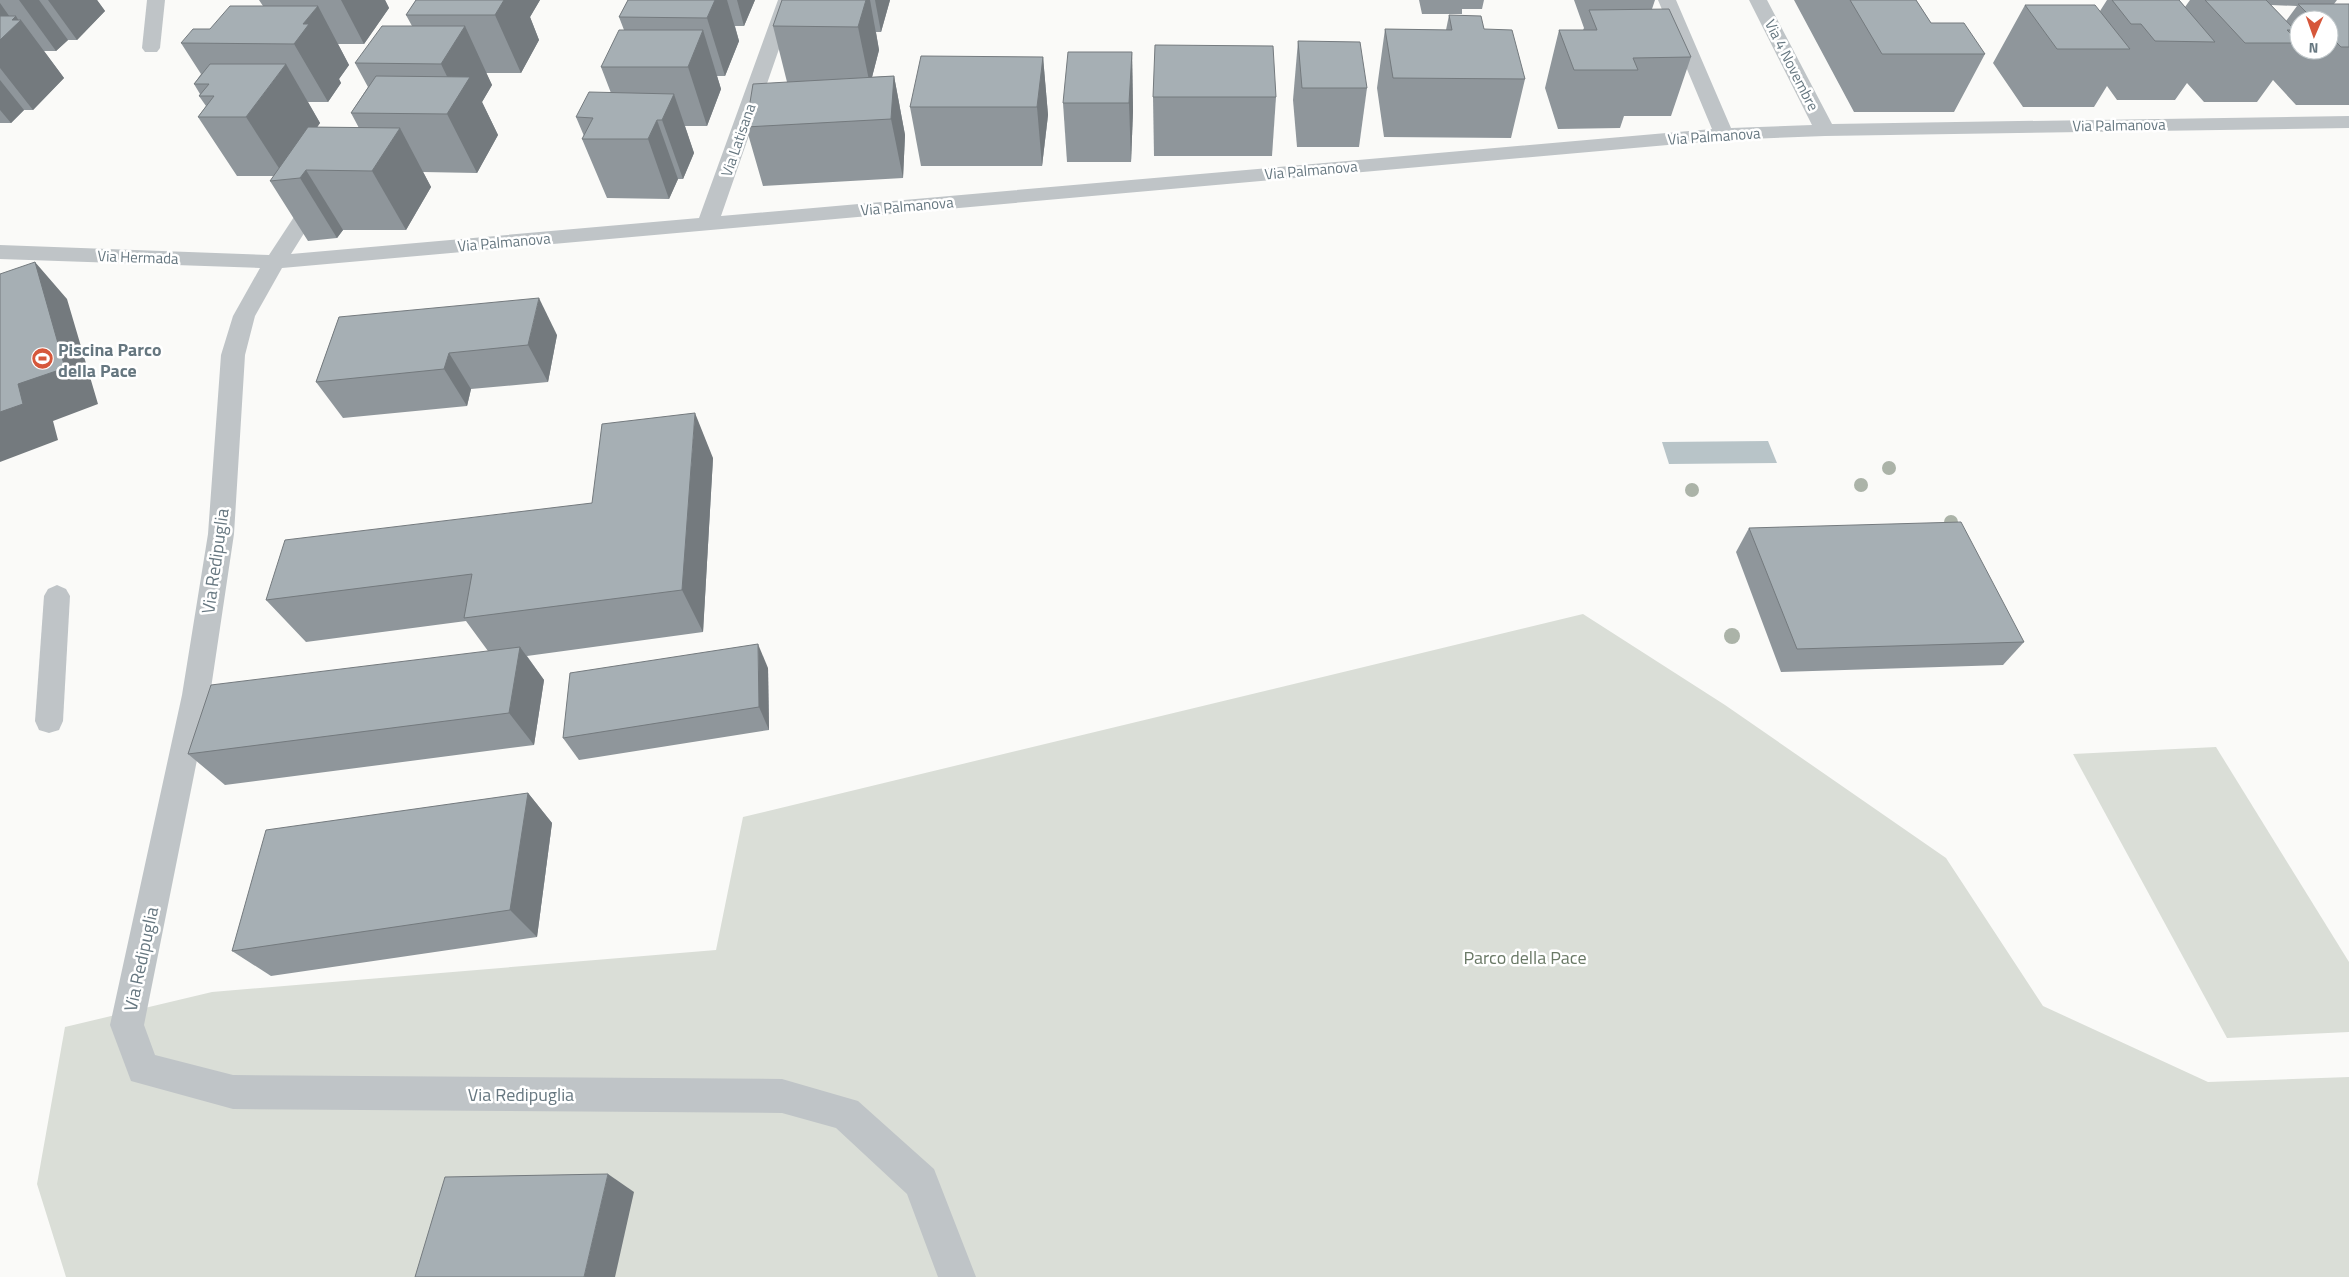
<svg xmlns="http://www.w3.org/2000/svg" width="2349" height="1277" viewBox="0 0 2349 1277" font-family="'Titillium Web',sans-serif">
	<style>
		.green { fill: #daded7 }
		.water { fill: #b8c4c8 }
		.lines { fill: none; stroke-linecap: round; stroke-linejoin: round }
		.service { fill: #bfc4c7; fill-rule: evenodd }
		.minor { fill: #bfc4c7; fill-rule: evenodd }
		.tree { fill: #abb3a8 }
		.wall { fill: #8f969b; fill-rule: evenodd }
		.shaded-wall { fill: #747a7e }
		.building { fill: #a6afb4; stroke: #747a7e }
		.labels { text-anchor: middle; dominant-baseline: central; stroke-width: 5; stroke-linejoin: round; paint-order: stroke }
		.far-street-label { font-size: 15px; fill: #667780; stroke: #fff }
		.poi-label { font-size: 18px; font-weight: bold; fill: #667780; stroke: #fff; text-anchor: start }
		.street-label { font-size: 18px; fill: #667780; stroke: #fff }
		.park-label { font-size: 18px; fill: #6a7966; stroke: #fff }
	</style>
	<rect width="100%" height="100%" fill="#fafaf8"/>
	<!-- green -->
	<g class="green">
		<path d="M 1583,614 L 1725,705 L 1946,858 L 2043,1006 L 2208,1082 L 2349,1077 L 2349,1277 L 66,1277 L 37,1184 L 65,1027 L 212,992 L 716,950 L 743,817 Z"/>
		<path d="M 2216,747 L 2349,962 L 2349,1032 L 2227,1038 L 2073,754 Z"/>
	</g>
	<!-- water -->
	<path class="water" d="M 1768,441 L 1777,463 L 1669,464 L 1662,442 Z"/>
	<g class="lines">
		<!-- service -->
		<g class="service">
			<path d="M 147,0 L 165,0 L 160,48 L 157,52 L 145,52 L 142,48 Z"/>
			<path d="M 57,585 L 66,589 L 70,596 L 63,721 L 59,730 L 49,733 L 39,730 L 35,721 L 44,596 L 48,589 Z"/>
		</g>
		<!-- minor -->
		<path class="minor" d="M 778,0 L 796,0 L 721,216 L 1712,129 L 1658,0 L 1676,0 L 1731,128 L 1812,125 L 1749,0 L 1767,0 L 1832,124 L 2349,116 L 2349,128 L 1825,136 L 1724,140 L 282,268 L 255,316 L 245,355 L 234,534 L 210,695 L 144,1025 L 155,1055 L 233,1075 L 782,1079 L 858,1101 L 934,1169 L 976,1277 L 938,1277 L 907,1194 L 836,1128 L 782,1113 L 233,1109 L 131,1081 L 110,1025 L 182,695 L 208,534 L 221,355 L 233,316 L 260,268 L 0,259 L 0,245 L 269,255 L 311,191 L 318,189 L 325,191 L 328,195 L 291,254 L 699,218 Z"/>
	</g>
	<!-- trees -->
	<g class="tree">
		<circle cx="1889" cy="468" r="7"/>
		<circle cx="1861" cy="485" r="7"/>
		<circle cx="1692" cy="490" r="7"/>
		<circle cx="1951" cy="522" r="7"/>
		<circle cx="1732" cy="636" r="8"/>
	</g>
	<!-- wall -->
	<g class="wall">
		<path d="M 0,0 L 97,0 L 105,11 L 77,40 L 68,40 L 56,51 L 44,51 L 64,78 L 33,110 L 24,110 L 11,123 L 0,123 Z"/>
		<path d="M 259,0 L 385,0 L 389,8 L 364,44 L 338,44 L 349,65 L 339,79 L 341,83 L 328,102 L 308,102 L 320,123 L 317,127 L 359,128 L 351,113 L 368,87 L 355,63 L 412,26 L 406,15 L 416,0 L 540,0 L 530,17 L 539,40 L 521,73 L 486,73 L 492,85 L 482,102 L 498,135 L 477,173 L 423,172 L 431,187 L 406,230 L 343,230 L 337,238 L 308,241 L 270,181 L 274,176 L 237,176 L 198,117 L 206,106 L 199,96 L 200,94 L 194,84 L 201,74 L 181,43 L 263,6 Z"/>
		<path d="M 628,0 L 755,0 L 744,26 L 735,26 L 739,41 L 725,76 L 717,76 L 721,89 L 707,126 L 685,126 L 694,153 L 683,179 L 678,179 L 669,199 L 607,198 L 582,139 L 584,136 L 576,117 L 611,93 L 601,67 L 624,30 L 619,17 Z"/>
		<path d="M 782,0 L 890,0 L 881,32 L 876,32 L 879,50 L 872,77 L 894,76 L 905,135 L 903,178 L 763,186 L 746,127 L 787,82 L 773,26 Z"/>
		<path d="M 1419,0 L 1484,0 L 1482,9 L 1462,9 L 1462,14 L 1422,14 Z"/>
		<path d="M 1574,0 L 1655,0 L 1652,9 L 1691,57 L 1671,116 L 1624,116 L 1620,128 L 1558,129 L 1545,88 L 1559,30 L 1583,30 L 1584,28 Z"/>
		<path d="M 1794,0 L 1916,0 L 1931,23 L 1985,54 L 1954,112 L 1854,112 Z"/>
		<path d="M 2107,0 L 2179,0 L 2185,7 L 2190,0 L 2337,0 L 2334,4 L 2349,4 L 2349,105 L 2296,105 L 2273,80 L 2257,102 L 2204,102 L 2187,83 L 2175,100 L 2117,100 L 2107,86 L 2094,107 L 2023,107 L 1993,63 L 2025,5 L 2100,11 ZM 2271,5 L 2297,6 L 2286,21 ZM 2299,20 L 2329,20 L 2329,50 L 2299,50 Z"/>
		<path d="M 1449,15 L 1484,29 L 1525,79 L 1511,138 L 1384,137 L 1377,88 L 1385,29 L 1446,30 Z"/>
		<path d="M 1298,41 L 1367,88 L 1359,147 L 1297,147 L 1293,100 Z"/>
		<path d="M 1132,52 L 1133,111 L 1131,162 L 1067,162 L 1063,103 Z"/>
		<path d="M 1043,57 L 1048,115 L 1042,166 L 921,166 L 910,107 Z"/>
		<path d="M 1153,97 L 1276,97 L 1272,156 L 1154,156 Z"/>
		<path d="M 339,317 L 557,335 L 548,382 L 471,389 L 467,406 L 343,418 L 316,382 Z"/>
		<path d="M 713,458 L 703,632 L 527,656 L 544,680 L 534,745 L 225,785 L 188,754 L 488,651 L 466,621 L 306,642 L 266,600 L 592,503 Z"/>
		<path d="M 1749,528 L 2024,642 L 2003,665 L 1781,672 L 1736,552 Z"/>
		<path d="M 768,668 L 769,730 L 579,760 L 563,738 Z"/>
		<path d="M 528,793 L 552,823 L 537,937 L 271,976 L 232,951 Z"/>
	</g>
	<!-- shaded-wall -->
	<g class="shaded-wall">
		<path d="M 19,0 L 39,0 L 68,40 L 56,51 Z"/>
		<path d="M 48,0 L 97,0 L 105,11 L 77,40 Z"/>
		<path d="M 341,0 L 385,0 L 389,8 L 364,44 Z"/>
		<path d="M 504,0 L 540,0 L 530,17 L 539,40 L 521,73 L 495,15 Z"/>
		<path d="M 715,0 L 727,0 L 739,41 L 725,76 L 707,18 Z"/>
		<path d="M 737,0 L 755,0 L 744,26 Z"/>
		<path d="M 866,0 L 870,0 L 879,50 L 870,85 L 858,27 Z"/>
		<path d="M 875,0 L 890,0 L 881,32 Z"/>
		<path d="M 0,3 L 12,20 L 16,16 L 19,21 L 21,20 L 64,78 L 33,110 L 0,68 Z"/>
		<path d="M 318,6 L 349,65 L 339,79 L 341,83 L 328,102 L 294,44 L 303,24 Z"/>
		<path d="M 465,26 L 492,85 L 482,102 L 498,135 L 477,173 L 447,114 L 457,97 L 441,64 Z"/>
		<path d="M 703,30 L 721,89 L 707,126 L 688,67 Z"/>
		<path d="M 1132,52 L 1133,111 L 1131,162 L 1129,103 Z"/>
		<path d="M 1043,57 L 1048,115 L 1042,166 L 1037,107 Z"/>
		<path d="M 286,64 L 320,123 L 284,176 L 246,117 Z"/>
		<path d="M 894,76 L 905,135 L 903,178 L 891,119 Z"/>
		<path d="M 0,80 L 24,110 L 11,123 L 0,110 Z"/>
		<path d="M 674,94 L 694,153 L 683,179 L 662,120 Z"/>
		<path d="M 657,120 L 678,179 L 669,199 L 648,139 Z"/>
		<path d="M 400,128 L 431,187 L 406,230 L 372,171 Z"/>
		<path d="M 306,170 L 343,230 L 337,238 L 300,178 Z"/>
		<path d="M 35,262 L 67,299 L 98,404 L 53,421 L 58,440 L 0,462 L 0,412 L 18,384 Z"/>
		<path d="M 539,298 L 557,335 L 548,382 L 528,345 Z"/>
		<path d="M 449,353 L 471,389 L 467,406 L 444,369 Z"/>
		<path d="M 695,413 L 713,458 L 703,632 L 682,590 Z"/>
		<path d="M 758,644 L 768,668 L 769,730 L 759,707 Z"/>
		<path d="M 520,647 L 544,680 L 534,745 L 509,713 Z"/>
		<path d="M 528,793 L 552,823 L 537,937 L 510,910 Z"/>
		<path d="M 608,1174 L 634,1192 L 615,1277 L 584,1277 Z"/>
	</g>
	<!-- building -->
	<g class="building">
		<path d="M 416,0 L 504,0 L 495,15 L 406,15 Z"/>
		<path d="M 628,0 L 715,0 L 707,18 L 619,17 Z"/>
		<path d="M 782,0 L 866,0 L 858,27 L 773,26 Z"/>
		<path d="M 1850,0 L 1916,0 L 1931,23 L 1964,23 L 1985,54 L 1882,54 Z"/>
		<path d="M 2112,0 L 2179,0 L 2215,42 L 2155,41 L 2141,24 L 2131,24 Z"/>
		<path d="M 2205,0 L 2266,0 L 2295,30 L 2287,30 L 2299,42 L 2299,43 L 2245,43 Z"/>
		<path d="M 2298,4 L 2349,4 L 2349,47 L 2341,47 L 2329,35 L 2329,20 L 2314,20 Z"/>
		<path d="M 2025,5 L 2095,5 L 2130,49 L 2057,49 Z"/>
		<path d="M 230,6 L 318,6 L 303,24 L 309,24 L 294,44 L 181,43 L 193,29 L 210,29 Z"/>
		<path d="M 1669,9 L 1691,57 L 1633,58 L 1638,70 L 1574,70 L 1559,30 L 1597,30 L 1589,10 Z"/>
		<path d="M 1449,15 L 1481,16 L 1484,29 L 1512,30 L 1525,79 L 1393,78 L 1385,29 L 1452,30 Z"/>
		<path d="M 0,16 L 16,16 L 12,20 L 21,20 L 0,40 Z"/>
		<path d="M 382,26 L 465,26 L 441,64 L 355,63 Z"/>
		<path d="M 619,30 L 703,30 L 688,67 L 601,67 Z"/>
		<path d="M 1298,41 L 1360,42 L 1367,88 L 1302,88 Z"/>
		<path d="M 1155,45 L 1273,46 L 1276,97 L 1153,97 Z"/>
		<path d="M 1068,52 L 1132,52 L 1129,103 L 1063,103 Z"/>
		<path d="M 921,56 L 1043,57 L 1037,107 L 910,107 Z"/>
		<path d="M 210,64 L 286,64 L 246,117 L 198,117 L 214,96 L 199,96 L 209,84 L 194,84 Z"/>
		<path d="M 376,76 L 470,77 L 447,114 L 351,113 Z"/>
		<path d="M 894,76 L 891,119 L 746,127 L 753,84 Z"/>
		<path d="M 589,92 L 674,94 L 662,120 L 657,120 L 648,139 L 582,139 L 593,118 L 576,117 Z"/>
		<path d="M 308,127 L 400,128 L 372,171 L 306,170 L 300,178 L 270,181 Z"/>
		<path d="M 35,262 L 65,368 L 18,384 L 23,404 L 0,412 L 0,274 Z"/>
		<path d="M 539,298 L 528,345 L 449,353 L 444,369 L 316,382 L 339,317 Z"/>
		<path d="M 695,413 L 682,590 L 464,618 L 472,574 L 266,600 L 285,540 L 592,503 L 602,424 Z"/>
		<path d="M 1961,522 L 2024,642 L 1797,649 L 1749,528 Z"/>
		<path d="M 758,644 L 759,707 L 563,738 L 570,673 Z"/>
		<path d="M 520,647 L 509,713 L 188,754 L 211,685 Z"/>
		<path d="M 528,793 L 510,910 L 232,951 L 266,830 Z"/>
		<path d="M 608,1174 L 584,1277 L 415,1277 L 445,1177 Z"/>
	</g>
	<!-- icons -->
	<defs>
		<symbol id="stadium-disc" viewBox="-11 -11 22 22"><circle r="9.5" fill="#d6573b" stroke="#fff"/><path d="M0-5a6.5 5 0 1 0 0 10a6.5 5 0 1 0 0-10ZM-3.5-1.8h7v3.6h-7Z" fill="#fff"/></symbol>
	</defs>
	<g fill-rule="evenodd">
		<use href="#stadium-disc" x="30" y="346" width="25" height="25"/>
	</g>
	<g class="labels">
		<!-- far-street labels -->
		<g class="far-street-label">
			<text transform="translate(1792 65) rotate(63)">Via 4 Novembre</text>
			<text transform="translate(2119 125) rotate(-1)">Via Palmanova</text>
			<text transform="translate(1714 136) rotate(-4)">Via Palmanova</text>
			<text transform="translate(738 140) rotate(-71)">Via Latisana</text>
			<text transform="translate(1311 170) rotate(-5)">Via Palmanova</text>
			<text transform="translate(907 206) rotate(-5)">Via Palmanova</text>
			<text transform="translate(504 242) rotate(-5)">Via Palmanova</text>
			<text transform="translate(138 257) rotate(2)">Via Hermada</text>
		</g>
		<!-- poi labels -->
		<g class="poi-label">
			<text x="58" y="349">Piscina Parco<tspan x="58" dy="21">della Pace</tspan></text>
		</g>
		<!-- street labels -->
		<g class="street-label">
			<text transform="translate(215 561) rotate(-82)">Via Redipuglia</text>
			<text transform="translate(141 959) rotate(-78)">Via Redipuglia</text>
			<text x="521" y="1094">Via Redipuglia</text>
		</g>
		<!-- park labels -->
		<g class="park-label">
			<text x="1525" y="957">Parco della Pace</text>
		</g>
	</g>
	<!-- north arrow -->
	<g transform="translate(2314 35) rotate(182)"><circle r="24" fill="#ffffff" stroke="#c2c9cc"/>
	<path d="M0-4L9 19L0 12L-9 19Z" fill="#d6573b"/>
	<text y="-8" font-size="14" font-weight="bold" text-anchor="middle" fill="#667780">N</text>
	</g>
</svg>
